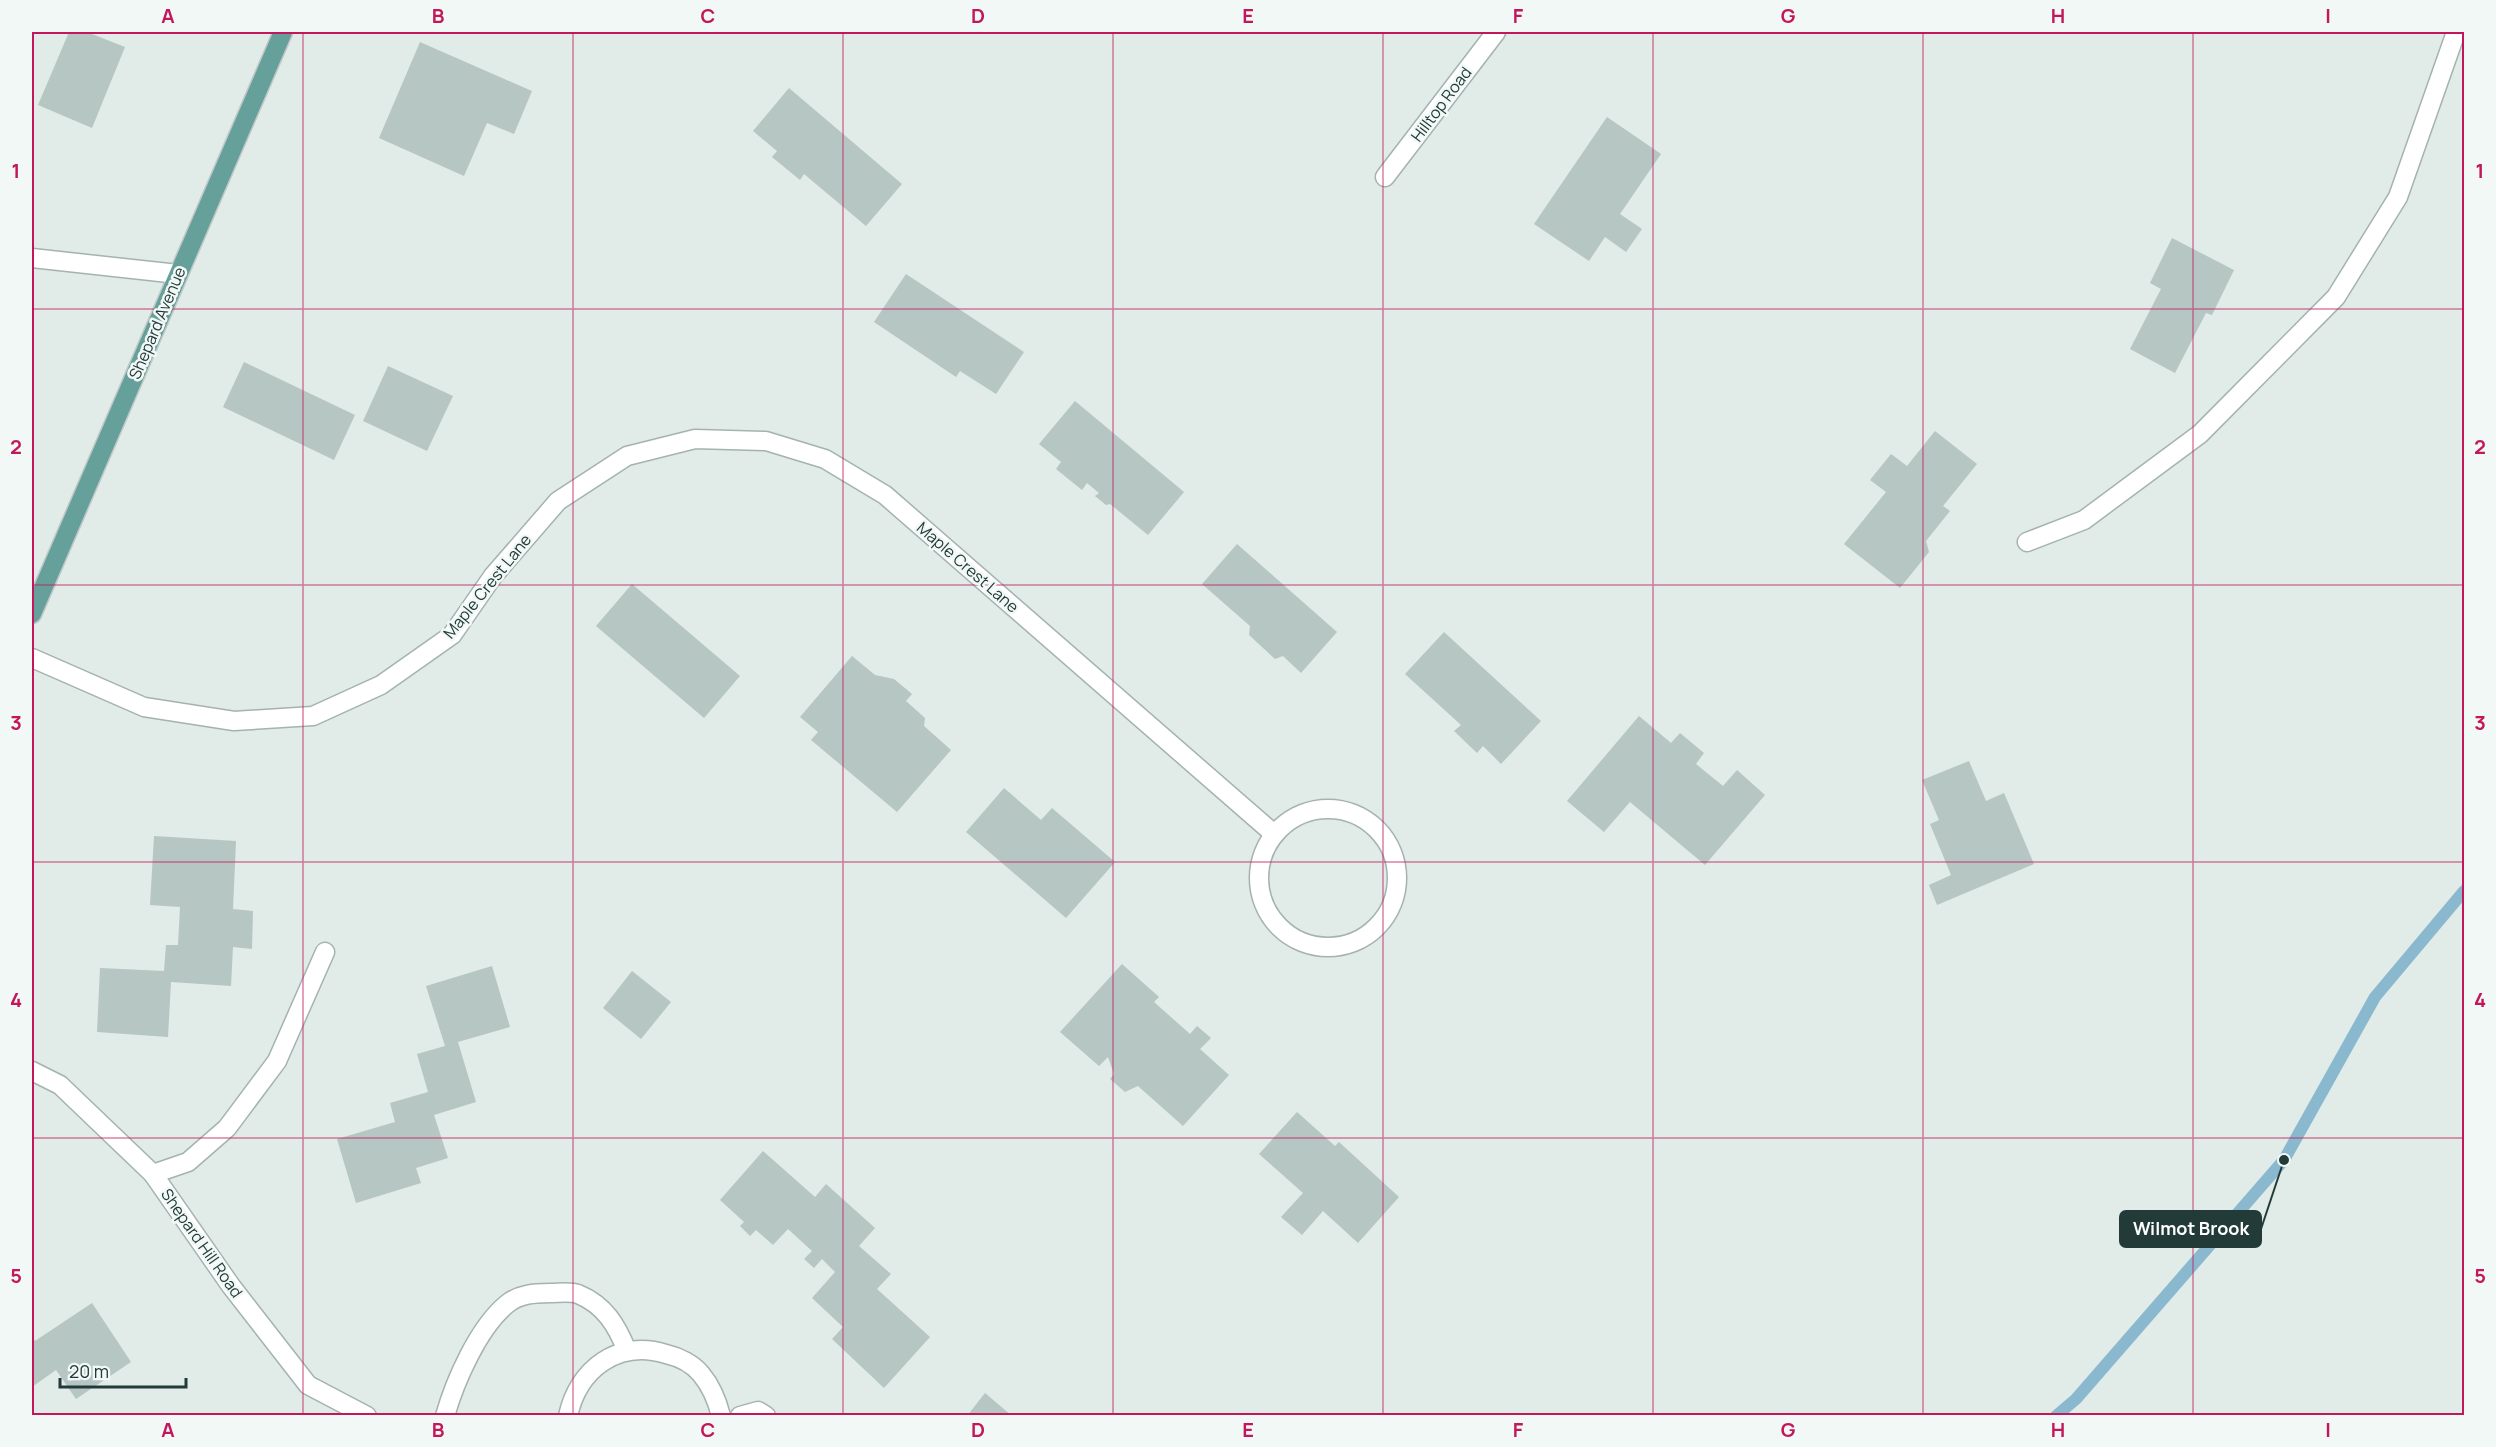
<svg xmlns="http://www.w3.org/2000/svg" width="2496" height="1447" viewBox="0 0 2496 1447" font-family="Manrope,sans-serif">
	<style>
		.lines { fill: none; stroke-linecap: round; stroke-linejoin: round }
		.stream { stroke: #8ab9cf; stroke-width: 12 }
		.building { fill: #b6c6c2 }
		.minor-casing { stroke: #a4b3b0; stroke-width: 21 }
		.major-casing { stroke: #c1c8c8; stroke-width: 21 }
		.minor { stroke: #fff; stroke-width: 18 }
		.major { stroke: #66a09a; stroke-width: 18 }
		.grid { fill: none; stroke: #c2185b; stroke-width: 1.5; stroke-opacity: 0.55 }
		.labels { text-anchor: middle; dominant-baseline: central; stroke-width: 5; stroke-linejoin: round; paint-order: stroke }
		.street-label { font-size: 16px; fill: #223b39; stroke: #f1f8f6 }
		.leader { fill: none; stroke: #223b39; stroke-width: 2 }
		.callout-dot { fill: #223b39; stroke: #f1f8f6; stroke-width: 2 }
		.callout { fill: #223b39; stroke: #223b39; stroke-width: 2 }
		.callout-label { font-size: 18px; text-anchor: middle; font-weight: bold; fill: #fff }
		.neatline { fill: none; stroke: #c2185b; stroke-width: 2 }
		.grid-label { font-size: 20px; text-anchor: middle; font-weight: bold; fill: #c2185b }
	</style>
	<rect width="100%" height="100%" fill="#e1ebe8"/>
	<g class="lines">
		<!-- stream -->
		<path class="stream" d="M 2056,1416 L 2076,1399 L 2284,1160 L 2375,997 L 2464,891"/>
	</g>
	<!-- building -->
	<g class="building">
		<path d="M 69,32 L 87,32 L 125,47 L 92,128 L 38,105 Z"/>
		<path d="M 420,42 L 532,91 L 514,134 L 487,123 L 464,176 L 379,138 Z"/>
		<path d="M 789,88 L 902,184 L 866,226 L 804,174 L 800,180 L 772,157 L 777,151 L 753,131 Z"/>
		<path d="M 1607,117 L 1661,154 L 1620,214 L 1642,229 L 1626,252 L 1605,237 L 1589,261 L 1534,224 Z"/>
		<path d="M 2172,238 L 2234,270 L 2212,315 L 2206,313 L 2175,373 L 2130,349 L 2161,289 L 2150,283 Z"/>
		<path d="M 906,274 L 1024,352 L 996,394 L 960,371 L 956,377 L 874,322 Z"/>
		<path d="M 244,362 L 355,415 L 334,460 L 223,407 Z"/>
		<path d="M 388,366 L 453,396 L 427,451 L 363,421 Z"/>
		<path d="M 1075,401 L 1184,492 L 1148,535 L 1110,504 L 1106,505 L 1095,496 L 1099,493 L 1087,483 L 1082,490 L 1056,469 L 1061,462 L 1039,444 Z"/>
		<path d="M 1935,431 L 1977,464 L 1943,506 L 1950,511 L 1926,541 L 1929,552 L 1900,588 L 1844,544 L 1886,492 L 1870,480 L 1891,454 L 1907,466 Z"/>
		<path d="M 1237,544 L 1337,632 L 1301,673 L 1283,656 L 1275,659 L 1249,635 L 1250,626 L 1202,584 Z"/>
		<path d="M 632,584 L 740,676 L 704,718 L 596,626 Z"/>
		<path d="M 1444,632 L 1541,721 L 1501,764 L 1483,746 L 1477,753 L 1454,731 L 1461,725 L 1405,674 Z"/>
		<path d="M 852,656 L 875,675 L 894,679 L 912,694 L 906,701 L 925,718 L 924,726 L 951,750 L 897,812 L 811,740 L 818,732 L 800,717 Z"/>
		<path d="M 1639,716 L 1671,743 L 1680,733 L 1704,753 L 1696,764 L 1723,786 L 1737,770 L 1765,795 L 1705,865 L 1630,802 L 1604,832 L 1567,801 Z"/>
		<path d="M 1969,761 L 1986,801 L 2004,793 L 2034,864 L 1937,905 L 1929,885 L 1951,875 L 1930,824 L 1939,820 L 1922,780 Z"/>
		<path d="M 1004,788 L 1041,820 L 1052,808 L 1115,862 L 1066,918 L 966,832 Z"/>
		<path d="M 154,836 L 236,841 L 233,909 L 253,911 L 252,949 L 233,947 L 231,986 L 171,982 L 168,1037 L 97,1032 L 100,968 L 164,971 L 166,945 L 178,945 L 180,907 L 150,905 Z"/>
		<path d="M 1122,964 L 1159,997 L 1154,1002 L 1190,1034 L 1197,1026 L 1211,1038 L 1200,1049 L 1229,1075 L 1183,1126 L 1138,1086 L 1125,1092 L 1110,1079 L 1114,1074 L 1108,1057 L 1099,1066 L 1060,1032 Z"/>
		<path d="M 492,966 L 510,1027 L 458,1042 L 476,1102 L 434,1115 L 448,1158 L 416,1168 L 421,1183 L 356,1203 L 337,1139 L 395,1122 L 390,1103 L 428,1092 L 417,1054 L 445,1046 L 426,986 Z"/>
		<path d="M 632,971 L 671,1002 L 641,1039 L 603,1008 Z"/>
		<path d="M 1297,1112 L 1335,1146 L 1339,1142 L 1399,1197 L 1358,1243 L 1323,1211 L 1302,1235 L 1281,1217 L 1303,1193 L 1259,1154 Z"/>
		<path d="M 763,1151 L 815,1197 L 826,1184 L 875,1228 L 859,1246 L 891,1274 L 877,1289 L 930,1337 L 884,1388 L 832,1339 L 843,1327 L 812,1298 L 835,1272 L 822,1259 L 814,1268 L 804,1259 L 812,1251 L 788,1229 L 773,1245 L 756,1230 L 750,1236 L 740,1226 L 744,1222 L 720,1200 Z"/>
		<path d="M 92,1303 L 131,1362 L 76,1399 L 56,1370 L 32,1387 L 32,1335 L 35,1341 Z"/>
		<path d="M 985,1393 L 1012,1416 L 967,1416 Z"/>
	</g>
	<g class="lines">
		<defs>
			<g id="minor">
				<path d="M 1385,177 L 1496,32"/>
				<path d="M 32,258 L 178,274"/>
				<path d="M 2027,542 L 2084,520 L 2200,434 L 2336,297 L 2398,197 L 2456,32"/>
				<path d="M 32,658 L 144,707 L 234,721 L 313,716 L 381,685 L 452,635 L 493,576 L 558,501 L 627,456 L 695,439 L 766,441 L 825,459 L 885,495 L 1274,834"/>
				<circle cx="1328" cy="878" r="69"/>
				<path d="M 32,1071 L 60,1085 L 153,1174 L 231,1286 L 308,1385 L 367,1416"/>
				<path d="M 153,1174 L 188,1162 L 227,1128 L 277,1061 L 325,952"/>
				<path d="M 445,1416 C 455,1381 478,1328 507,1304 C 519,1294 535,1293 550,1293 C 559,1293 570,1291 578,1294 C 605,1305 617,1326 627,1351"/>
				<path d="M 568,1416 C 578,1369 618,1339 666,1354 C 679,1357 693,1364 701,1374 C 712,1387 717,1400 721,1416"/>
				<path d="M 740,1416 L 758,1411 L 766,1416"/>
			</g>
			<path id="major" d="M 32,614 L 283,32"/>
		</defs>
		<!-- minor casing -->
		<use href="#minor" class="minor-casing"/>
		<!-- major casing -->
		<use href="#major" class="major-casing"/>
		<!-- minor -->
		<use href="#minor" class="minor"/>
		<!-- major -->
		<use href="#major" class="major"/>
	</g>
	<!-- grid -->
	<path class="grid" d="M 303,32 L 303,1416M 573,32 L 573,1416M 843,32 L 843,1416M 1113,32 L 1113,1416M 1383,32 L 1383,1416M 1653,32 L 1653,1416M 1923,32 L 1923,1416M 2193,32 L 2193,1416M 32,309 L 2464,309M 32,585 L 2464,585M 32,862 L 2464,862M 32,1138 L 2464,1138"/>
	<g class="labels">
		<!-- street labels -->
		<g class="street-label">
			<text transform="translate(1441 104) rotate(-53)">Hilltop Road</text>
			<text transform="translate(157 323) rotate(-67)">Shepard Avenue</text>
			<text transform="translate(968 567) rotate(41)">Maple Crest Lane</text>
			<text transform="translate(487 586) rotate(-51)">Maple Crest Lane</text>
			<text transform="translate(202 1243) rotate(55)">Shepard Hill Road</text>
		</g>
	</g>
	<!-- callouts -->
	<path class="leader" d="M2284 1160L2261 1229"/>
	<circle class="callout-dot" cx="2284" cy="1160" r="6"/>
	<rect class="callout" x="2120" y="1211" width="141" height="36" rx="6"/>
	<g class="callout-label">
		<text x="2191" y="1235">Wilmot Brook</text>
	</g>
	<!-- border -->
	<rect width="2496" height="1447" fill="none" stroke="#f1f8f6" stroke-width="66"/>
	<!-- scale -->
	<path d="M60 1378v9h126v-9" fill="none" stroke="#223b39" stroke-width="3"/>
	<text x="69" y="1378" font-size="18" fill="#223b39" stroke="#f1f8f6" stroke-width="4.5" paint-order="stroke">20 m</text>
	<rect x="33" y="33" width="2430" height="1381" class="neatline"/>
	<g class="grid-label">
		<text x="168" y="23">A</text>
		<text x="438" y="23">B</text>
		<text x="708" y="23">C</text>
		<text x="978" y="23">D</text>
		<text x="1248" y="23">E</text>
		<text x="1518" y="23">F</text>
		<text x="1788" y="23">G</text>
		<text x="2058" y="23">H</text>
		<text x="2328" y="23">I</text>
		<text x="16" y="178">1</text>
		<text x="2480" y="178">1</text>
		<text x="16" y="454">2</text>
		<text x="2480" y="454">2</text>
		<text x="16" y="730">3</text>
		<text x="2480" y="730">3</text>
		<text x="16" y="1007">4</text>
		<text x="2480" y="1007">4</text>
		<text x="16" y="1283">5</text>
		<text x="2480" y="1283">5</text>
		<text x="168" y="1437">A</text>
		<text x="438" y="1437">B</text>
		<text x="708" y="1437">C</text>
		<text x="978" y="1437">D</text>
		<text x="1248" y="1437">E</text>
		<text x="1518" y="1437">F</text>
		<text x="1788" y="1437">G</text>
		<text x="2058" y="1437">H</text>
		<text x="2328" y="1437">I</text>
	</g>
</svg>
